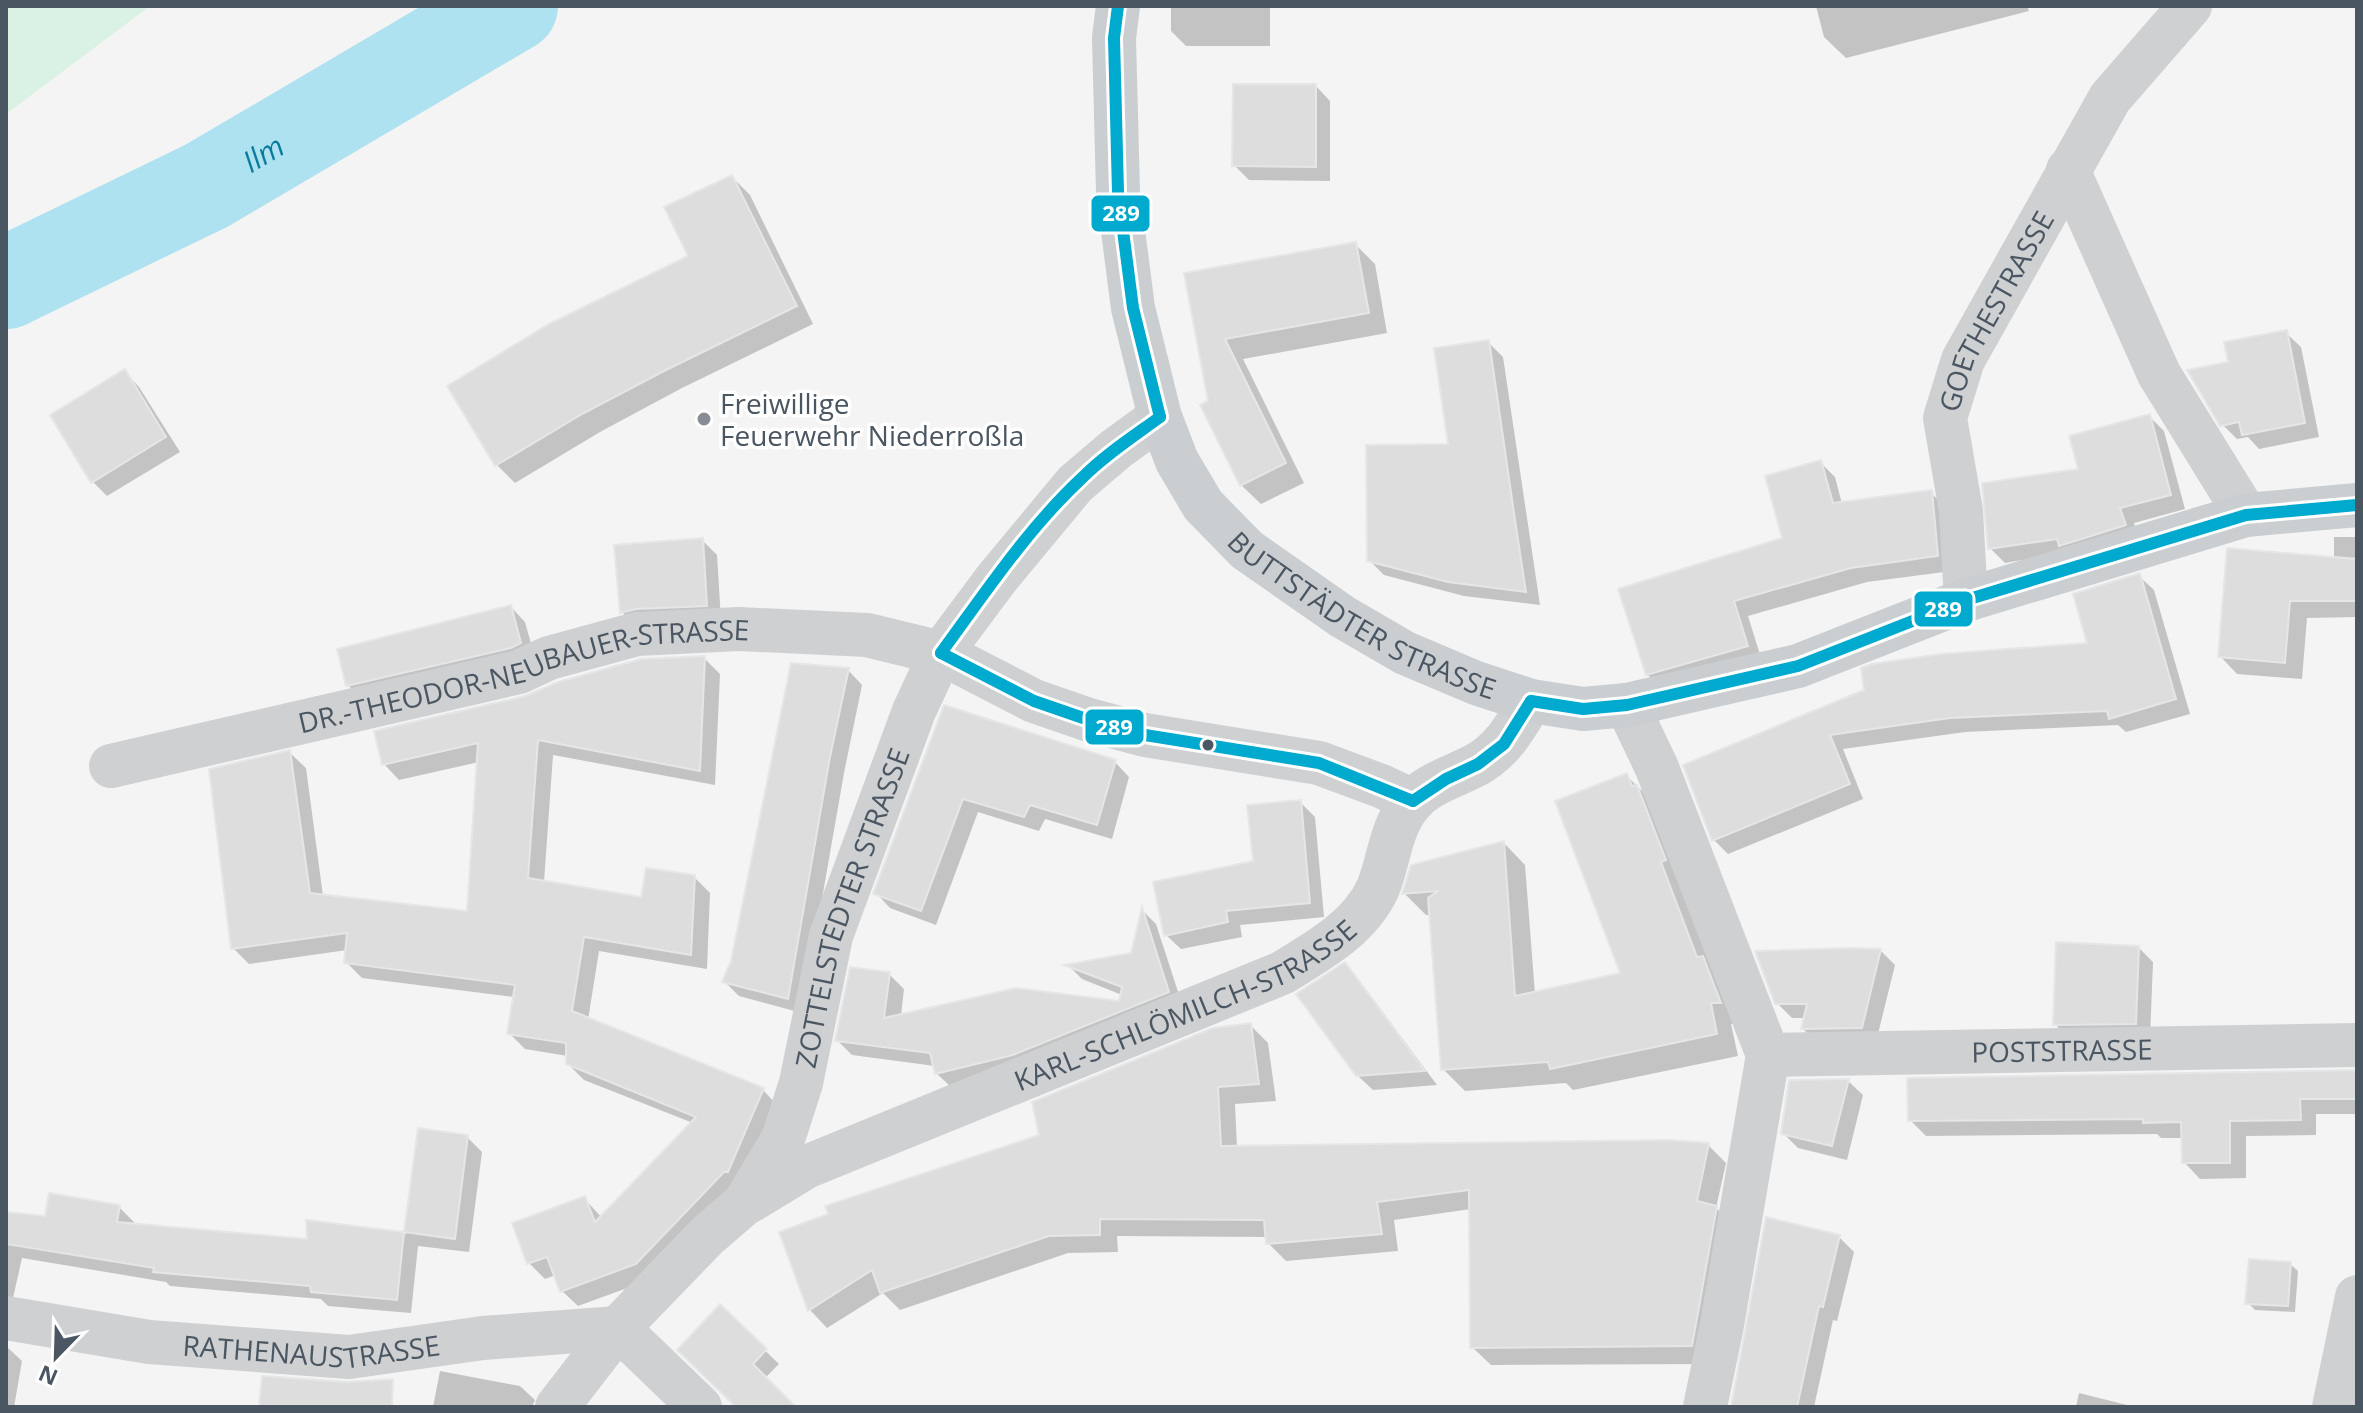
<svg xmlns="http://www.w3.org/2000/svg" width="2363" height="1413" viewBox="0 0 2363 1413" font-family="'Open Sans',sans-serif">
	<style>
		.green { fill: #d9f2e3 }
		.shadow { fill: #0003 }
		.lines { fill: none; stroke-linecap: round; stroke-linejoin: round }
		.river { stroke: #aee2f0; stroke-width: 92 }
		.building { fill: #ddddde; stroke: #e5e6e7; stroke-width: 2 }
		.minor { stroke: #ced0d2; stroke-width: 44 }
		.major { stroke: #caced1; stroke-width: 44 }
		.bus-1-casing { stroke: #fff; stroke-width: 18 }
		.bus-1 { stroke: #00a9ce; stroke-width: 12 }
		.poi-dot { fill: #868d94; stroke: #fff; stroke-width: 3 }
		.bus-dot { fill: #4a5661; stroke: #fff; stroke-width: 3 }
		.labels { text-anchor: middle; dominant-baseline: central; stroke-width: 7; stroke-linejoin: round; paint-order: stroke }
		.street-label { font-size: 28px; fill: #4a5661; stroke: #fff }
		.poi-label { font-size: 28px; fill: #4a5661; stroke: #fff; text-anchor: start }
		.water-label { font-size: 30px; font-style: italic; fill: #0c7c9b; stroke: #fff }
		.line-badge { stroke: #fff; stroke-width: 3 }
		.badge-label { font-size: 22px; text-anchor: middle; font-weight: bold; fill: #fff }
	</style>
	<rect width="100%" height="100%" fill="#f4f4f4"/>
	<!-- green -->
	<path class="green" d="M 6,6 L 150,6 L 6,114 Z"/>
	<!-- shadow -->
	<g class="shadow">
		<path d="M 1171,6 L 1270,6 L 1270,46 L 1186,46 L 1171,31 Z"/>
		<path d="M 1816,6 L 2027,6 L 2029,11 L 1846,58 L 1824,37 Z"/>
		<path d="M 1316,86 L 1330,101 L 1330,181 L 1249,180 L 1234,165 Z"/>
		<path d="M 732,177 L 750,195 L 813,324 L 682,388 L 600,432 L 515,483 L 497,465 L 691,257 Z"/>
		<path d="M 1355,244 L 1375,264 L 1387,333 L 1243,359 L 1304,483 L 1261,504 L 1241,485 L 1210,402 L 1186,275 Z"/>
		<path d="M 2286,333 L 2301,347 L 2319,437 L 2259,449 L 2248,437 L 2237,439 L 2222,424 L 2230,363 Z"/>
		<path d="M 1488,342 L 1503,357 L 1540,605 L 1464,596 L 1384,575 L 1369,560 L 1450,446 Z"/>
		<path d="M 125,372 L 139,387 L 180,452 L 107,496 L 93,482 Z"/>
		<path d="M 2149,416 L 2164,431 L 2185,509 L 2134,523 L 2139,540 L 2005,563 L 1990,548 Z"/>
		<path d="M 1820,462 L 1835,477 L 1842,504 L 1931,493 L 1946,507 L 1952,571 L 1867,582 L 1748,616 L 1762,661 L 1662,689 L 1647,674 L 1785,539 Z"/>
		<path d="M 2334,537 L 2357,537 L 2357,617 L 2307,618 L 2302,679 L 2237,674 L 2220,656 L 2334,559 Z"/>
		<path d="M 702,540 L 717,555 L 721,620 L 636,627 L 622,612 Z"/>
		<path d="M 2139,576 L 2154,590 L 2190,714 L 2126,732 L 2118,725 L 1965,732 L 1843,749 L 1863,799 L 1728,854 L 1714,840 L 1685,766 L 2090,645 Z"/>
		<path d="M 511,607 L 525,622 L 535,658 L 363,700 L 348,685 Z"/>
		<path d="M 704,658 L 720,674 L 715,785 L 553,755 L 544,882 L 643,899 L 694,877 L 710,893 L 707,969 L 599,951 L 588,1020 L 763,1090 L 778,1106 L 744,1187 L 652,1279 L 578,1306 L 562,1291 L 556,1275 L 545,1279 L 529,1263 L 584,1198 L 602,1218 L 693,1123 L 584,1080 L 568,1064 L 568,1056 L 525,1049 L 509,1033 L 515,997 L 362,978 L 346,962 L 347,950 L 249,964 L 233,948 L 290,753 L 306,768 L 323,896 L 469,913 L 479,762 L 399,780 L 384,764 Z"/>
		<path d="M 848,670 L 862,685 L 844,773 L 802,1013 L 739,996 L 724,981 Z"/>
		<path d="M 945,708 L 1115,762 L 1129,777 L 1112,839 L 1045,819 L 1039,831 L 978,812 L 936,925 L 890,908 L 876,893 Z"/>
		<path d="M 1627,776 L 1649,798 L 1741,1024 L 1731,1024 L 1738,1056 L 1573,1090 L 1566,1083 L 1465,1091 L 1443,1069 L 1431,915 L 1426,915 L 1405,894 L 1504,843 L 1525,865 L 1535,994 L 1623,975 Z"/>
		<path d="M 1300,802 L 1315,817 L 1324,917 L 1240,925 L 1242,937 L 1181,949 L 1166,935 L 1255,863 Z"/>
		<path d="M 1143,911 L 1156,924 L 1183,1007 L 951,1087 L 936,1073 L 935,1066 L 852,1055 L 837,1040 L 889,974 L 904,989 L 901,1016 L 1120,1004 L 1122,995 L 1082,979 L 1069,966 L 1132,954 Z"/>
		<path d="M 2138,947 L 2153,962 L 2150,1038 L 2069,1039 L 2055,1024 Z"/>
		<path d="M 1881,951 L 1895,965 L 1876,1042 L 1818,1043 L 1803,1029 L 1806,1018 L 1792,1018 L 1777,1003 L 1757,953 Z"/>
		<path d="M 1344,965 L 1359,980 L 1437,1085 L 1373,1090 L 1357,1075 Z"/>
		<path d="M 1250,1025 L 1268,1043 L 1276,1101 L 1235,1104 L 1237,1148 L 1708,1145 L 1726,1163 L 1716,1208 L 1734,1226 L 1710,1364 L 1491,1365 L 1472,1347 L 1471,1209 L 1394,1220 L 1398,1251 L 1286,1261 L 1268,1243 L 1267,1237 L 1117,1236 L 1118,1252 L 1068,1253 L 900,1310 L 883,1293 L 827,1328 L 810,1310 L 1041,1136 Z"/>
		<path d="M 2357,1072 L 2357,1114 L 2316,1114 L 2316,1135 L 2246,1136 L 2246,1178 L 2200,1179 L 2184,1162 L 2183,1138 L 2161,1138 L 2157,1134 L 1926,1136 L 1910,1120 Z"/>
		<path d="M 1848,1081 L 1863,1095 L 1847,1160 L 1798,1148 L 1783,1133 Z"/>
		<path d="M 420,1131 L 467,1137 L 482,1152 L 469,1252 L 418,1246 L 411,1313 L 328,1306 L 321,1299 L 170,1286 L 166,1282 L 22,1258 L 11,1307 L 6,1306 L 6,1214 L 47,1218 L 119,1207 L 134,1222 L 134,1226 L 309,1241 L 308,1222 L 406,1234 Z"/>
		<path d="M 1839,1237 L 1854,1252 L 1837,1321 L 1833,1320 L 1814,1407 L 1732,1407 Z"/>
		<path d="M 2290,1264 L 2298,1271 L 2295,1312 L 2255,1310 L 2248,1303 Z"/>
		<path d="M 720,1307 L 779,1364 L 765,1378 L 793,1407 L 739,1407 Z"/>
		<path d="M 6,1346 L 22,1361 L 14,1407 L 6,1407 Z"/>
		<path d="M 440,1371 L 520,1386 L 535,1400 L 532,1407 L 433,1407 Z"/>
		<path d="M 2079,1393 L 2135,1407 L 2076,1407 Z"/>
	</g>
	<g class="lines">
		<!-- river -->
		<path class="river" id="s1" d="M 6,283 L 206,186 L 512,6"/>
	</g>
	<!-- building -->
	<g class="building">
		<path d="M 1233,84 L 1316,84 L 1316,167 L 1232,166 Z"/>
		<path d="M 732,175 L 797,306 L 664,371 L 582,414 L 495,466 L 447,386 L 549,324 L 688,256 L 664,207 Z"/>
		<path d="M 1356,242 L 1369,313 L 1225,339 L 1286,463 L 1240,486 L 1200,405 L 1208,401 L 1184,273 Z"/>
		<path d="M 2287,330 L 2305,423 L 2242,435 L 2239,422 L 2220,426 L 2187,370 L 2228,362 L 2224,342 Z"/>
		<path d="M 1489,340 L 1515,520 L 1526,592 L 1448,582 L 1367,561 L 1366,445 L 1448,444 L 1434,348 Z"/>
		<path d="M 125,369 L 166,437 L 91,483 L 50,415 Z"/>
		<path d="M 2150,414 L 2171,495 L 2120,508 L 2126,525 L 2059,546 L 2057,539 L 1988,549 L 1982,483 L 2078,469 L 2069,436 Z"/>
		<path d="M 1821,460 L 1833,503 L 1932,490 L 1938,556 L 1851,568 L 1734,601 L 1748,646 L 1646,675 L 1618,589 L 1782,538 L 1765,476 Z"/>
		<path d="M 703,538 L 707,606 L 636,609 L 620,613 L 614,545 Z"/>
		<path d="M 2227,548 L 2357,559 L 2357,601 L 2290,601 L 2285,663 L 2218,657 Z"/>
		<path d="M 2140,573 L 2176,699 L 2109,719 L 2107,711 L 1950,718 L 1830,735 L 1850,784 L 1712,841 L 1683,765 L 1864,690 L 1861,668 L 1872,664 L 1941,654 L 2087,643 L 2073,594 Z"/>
		<path d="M 511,605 L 521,643 L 511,648 L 346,686 L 337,649 Z"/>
		<path d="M 705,656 L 700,771 L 538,740 L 528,878 L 641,897 L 646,868 L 695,875 L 691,955 L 584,937 L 572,1011 L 764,1088 L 728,1172 L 724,1172 L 636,1264 L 560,1292 L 547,1257 L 527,1264 L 512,1223 L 585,1196 L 595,1222 L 696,1117 L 566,1064 L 566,1043 L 507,1034 L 515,985 L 344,963 L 347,933 L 231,949 L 209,769 L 290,750 L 310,893 L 467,911 L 478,743 L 382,765 L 374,731 L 525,696 L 558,682 L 641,659 Z"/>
		<path d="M 791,663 L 849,668 L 830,757 L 788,999 L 722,982 L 731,961 Z"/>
		<path d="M 944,705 L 1116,760 L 1097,825 L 1030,805 L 1024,817 L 963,799 L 921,911 L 873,894 Z"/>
		<path d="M 1627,773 L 1632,786 L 1637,785 L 1666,860 L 1661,862 L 1697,957 L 1703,956 L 1721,1003 L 1711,1003 L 1717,1034 L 1550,1069 L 1548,1062 L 1441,1070 L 1428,898 L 1438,891 L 1402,894 L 1411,865 L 1504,841 L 1515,996 L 1620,973 L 1555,801 Z"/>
		<path d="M 1301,800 L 1310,903 L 1226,911 L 1228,922 L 1164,936 L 1153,882 L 1253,861 L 1247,805 Z"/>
		<path d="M 1142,907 L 1169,992 L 1013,1055 L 935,1074 L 930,1053 L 835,1041 L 850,967 L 890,972 L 884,1018 L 1016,988 L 1119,1001 L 1122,987 L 1064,965 L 1131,953 Z"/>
		<path d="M 2056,942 L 2139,946 L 2136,1024 L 2053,1025 Z"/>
		<path d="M 1850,948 L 1881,949 L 1862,1028 L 1801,1029 L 1807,1004 L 1775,1004 L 1755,951 Z"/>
		<path d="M 1345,962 L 1425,1071 L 1356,1076 L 1296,994 Z"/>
		<path d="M 1251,1023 L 1259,1084 L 1218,1087 L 1221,1146 L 1668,1140 L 1709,1143 L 1697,1201 L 1717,1206 L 1692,1346 L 1470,1348 L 1469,1190 L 1377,1202 L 1382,1234 L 1266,1244 L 1264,1220 L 1100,1219 L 1100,1235 L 1049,1236 L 880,1293 L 872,1270 L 808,1311 L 779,1232 L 828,1214 L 825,1206 L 1039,1135 L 1032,1102 L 1213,1028 Z"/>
		<path d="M 2357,1070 L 2357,1099 L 2300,1099 L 2301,1120 L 2230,1121 L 2230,1163 L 2182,1163 L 2181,1122 L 2143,1123 L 2143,1119 L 1908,1121 L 1907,1078 Z"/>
		<path d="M 1849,1079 L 1832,1146 L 1781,1134 L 1789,1080 Z"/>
		<path d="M 418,1128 L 468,1135 L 455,1239 L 404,1232 Z"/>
		<path d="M 49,1193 L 120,1205 L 117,1222 L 307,1239 L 306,1220 L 404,1232 L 397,1300 L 311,1292 L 310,1286 L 153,1272 L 154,1268 L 6,1244 L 6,1212 L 45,1216 Z"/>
		<path d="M 1766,1217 L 1840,1235 L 1823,1307 L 1819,1306 L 1797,1407 L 1731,1407 Z"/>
		<path d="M 2249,1259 L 2291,1262 L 2288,1306 L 2245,1304 Z"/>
		<path d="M 720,1304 L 767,1349 L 753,1364 L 796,1407 L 736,1407 L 677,1350 Z"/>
		<path d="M 262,1376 L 347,1382 L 393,1379 L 392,1407 L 259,1407 Z"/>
	</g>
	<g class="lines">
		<!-- minor -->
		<g class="minor">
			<path d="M 2068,170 L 2159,374 L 2246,515"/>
			<path id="s2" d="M 1966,600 L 1961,511 L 1945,418 L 1963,360 L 2110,98 L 2190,6"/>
			<path d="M 1627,705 L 1657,768 L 1768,1055 L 1722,1325 L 1705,1407"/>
			<path id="s3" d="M 111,766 L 519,672 L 549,658 L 637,634 L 739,629 L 867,635 L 941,653 L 1034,701 L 1089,720 L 1145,735 L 1319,763 L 1381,786 L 1413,801"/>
			<path id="s4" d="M 1768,1055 L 2357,1045"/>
			<path id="s5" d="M 750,1201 L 806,1167 L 1282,973 C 1318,951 1360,928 1378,888 C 1390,858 1390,827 1412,802 C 1427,784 1455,776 1476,765 C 1503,750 1516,726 1531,701"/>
			<path id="s6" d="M 6,1318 L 149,1342 L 349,1357 L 483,1338 L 618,1328 L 700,1407"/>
			<path id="s7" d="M 557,1407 L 618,1328 L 707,1236 L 744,1204 L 783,1139 L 801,1083 L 831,936 L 914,711 L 941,653 L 997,578 L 1075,484 L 1116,449 L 1160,417"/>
			<path d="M 2334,1407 L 2357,1297"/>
		</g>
		<!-- major -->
		<path class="major" id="s8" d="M 1118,6 L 1114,38 L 1118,192 L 1133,308 L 1160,417 L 1177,461 L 1203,505 L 1247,550 L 1343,617 L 1405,653 L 1476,683 L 1531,701 L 1583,709 L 1627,705 L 1798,666 L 1966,600 L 2246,515 L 2357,505"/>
		<defs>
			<g id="bus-1">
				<path d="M 1118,6 L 1114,38 L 1118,192 L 1133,308 L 1160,417"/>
				<path d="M 941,653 L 1034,701 L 1089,720 L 1145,735 L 1319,763 L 1413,801"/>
				<path d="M 941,653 C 985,593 1028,528 1083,477 C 1106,454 1134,436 1160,417"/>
				<path d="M 1531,701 L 1583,709 L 1627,705 L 1798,666 L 1966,600 L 2246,515 L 2357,505"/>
				<path d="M 1413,801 L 1446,779 L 1478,764 L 1504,744 L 1531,701"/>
			</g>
		</defs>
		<!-- bus-1 casing -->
		<use href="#bus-1" class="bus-1-casing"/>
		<!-- bus-1 -->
		<use href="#bus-1" class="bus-1"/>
	</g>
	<!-- markers -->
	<circle class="poi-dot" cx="704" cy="419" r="8"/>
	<circle class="bus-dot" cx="1208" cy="745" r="7"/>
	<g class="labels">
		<!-- street labels -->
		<g class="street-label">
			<text stroke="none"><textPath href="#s2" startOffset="302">GOETHESTRASSE</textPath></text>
			<text stroke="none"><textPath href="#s8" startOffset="710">BUTTSTÄDTER STRASSE</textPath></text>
			<text stroke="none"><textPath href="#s3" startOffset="424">DR.-THEODOR-NEUBAUER-STRASSE</textPath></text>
			<text stroke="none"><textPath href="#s7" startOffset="594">ZOTTELSTEDTER STRASSE</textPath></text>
			<text stroke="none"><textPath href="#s5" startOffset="478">KARL-SCHLÖMILCH-STRASSE</textPath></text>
			<text stroke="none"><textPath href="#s4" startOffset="294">POSTSTRASSE</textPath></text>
			<text stroke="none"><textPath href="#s6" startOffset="308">RATHENAUSTRASSE</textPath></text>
		</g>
		<!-- poi labels -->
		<g class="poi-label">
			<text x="720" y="403">Freiwillige<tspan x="720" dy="32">Feuerwehr Niederroßla</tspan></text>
		</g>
		<!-- water labels -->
		<g class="water-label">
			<text stroke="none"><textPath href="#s1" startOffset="288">Ilm</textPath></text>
		</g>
	</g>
	<g class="line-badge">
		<rect x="1090" y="194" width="61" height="39" rx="8" fill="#00a9ce"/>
		<rect x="1913" y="590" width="61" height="38" rx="8" fill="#00a9ce"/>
		<rect x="1084" y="708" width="61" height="38" rx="8" fill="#00a9ce"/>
	</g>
	<g class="badge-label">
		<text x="1121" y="221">289</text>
		<text x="1943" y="617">289</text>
		<text x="1114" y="735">289</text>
	</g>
	<!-- border -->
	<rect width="2363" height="1413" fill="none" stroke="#4a5661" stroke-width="16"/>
	<!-- north arrow -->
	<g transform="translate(56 1357) rotate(203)" stroke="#ffffff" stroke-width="6" paint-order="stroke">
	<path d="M0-6L14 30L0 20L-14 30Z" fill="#4a5661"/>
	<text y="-12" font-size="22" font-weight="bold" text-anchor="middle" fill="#4a5661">N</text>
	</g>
</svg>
